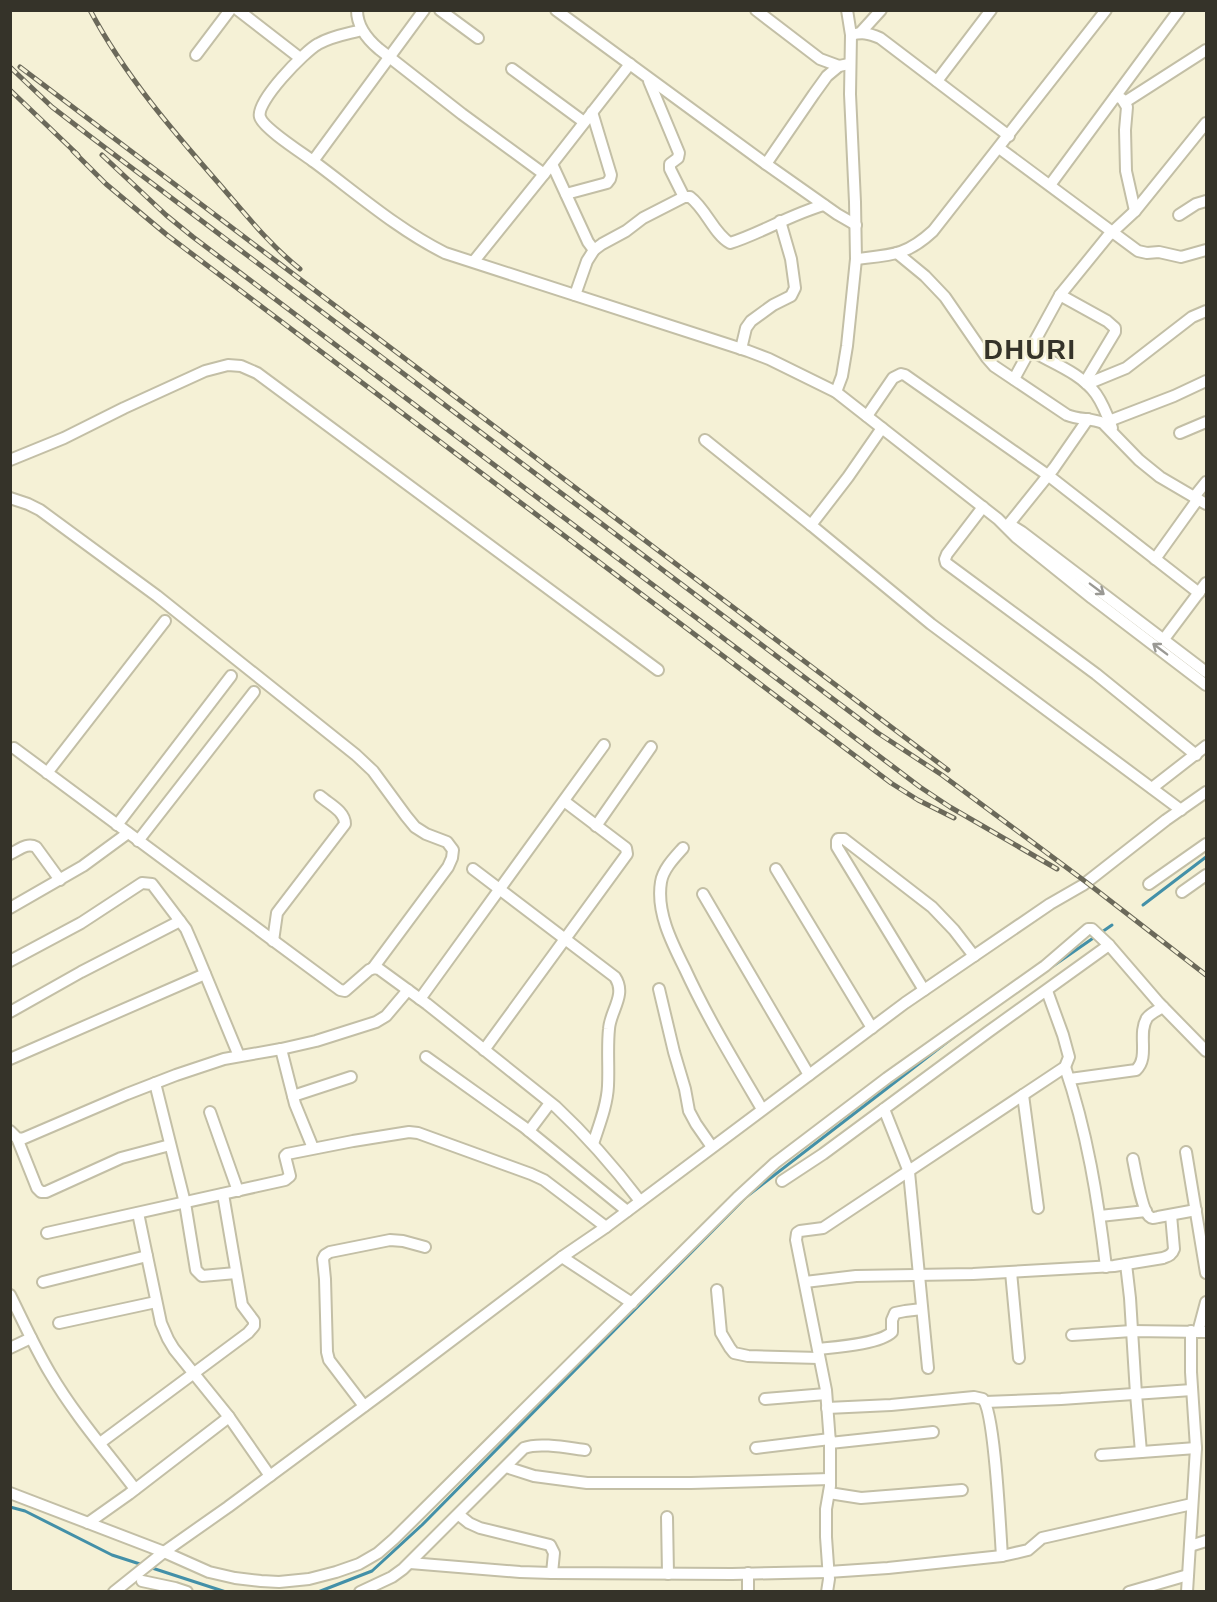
<svg xmlns="http://www.w3.org/2000/svg" width="1217" height="1602" viewBox="0 0 1217 1602" font-family="Helvetica,sans-serif">
	<style>
		.lines { fill: none; stroke-linecap: round; stroke-linejoin: round }
		.stream { stroke: #4390a8; stroke-width: 3 }
		.minor-casing { stroke: #c3bfa6; stroke-width: 14 }
		.minor { stroke: #fff; stroke-width: 10 }
		.rail-casing { stroke: #6b695a; stroke-width: 5 }
		.rail { stroke: #f5f1d6; stroke-width: 3; stroke-dasharray: 9; stroke-linecap: butt }
		.oneway { stroke: #9a9994 }
		.labels { text-anchor: middle; dominant-baseline: central; stroke-width: 5; stroke-linejoin: round; paint-order: stroke }
		.district-label { font-size: 27px; font-weight: bold; letter-spacing: 1.5px; fill: #353329; stroke: #f5f1d6 }
	</style>
	<rect width="100%" height="100%" fill="#f5f1d6"/>
	<g class="lines">
		<!-- stream -->
		<g class="stream">
			<path d="M 1143,905 L 1206,857"/>
			<path d="M 1053,966 L 1112,925"/>
			<path d="M 10,1507 L 25,1511 L 112,1555 L 143,1565"/>
			<path d="M 149,1567 L 226,1592"/>
			<path d="M 318,1592 L 372,1571 L 422,1525 L 746,1197 L 964,1029"/>
		</g>
		<defs>
			<g id="minor">
				<path d="M 238,10 L 300,58"/>
				<path d="M 357,10 C 357,27 367,39 379,49 L 462,114 L 544,174"/>
				<path d="M 440,10 L 478,38"/>
				<path d="M 556,10 L 766,164 L 837,214 L 856,225"/>
				<path d="M 756,10 L 820,59 L 839,66"/>
				<path d="M 362,30 C 347,34 332,36 318,44 C 305,51 255,102 260,117 C 263,128 302,153 313,161 C 355,192 397,229 445,253 L 748,351 L 769,359 L 836,392 L 998,519 L 1016,537 L 1092,598 L 1206,685"/>
				<path d="M 861,32 L 881,10"/>
				<path d="M 851,35 C 862,32 868,33 880,38 L 1009,136"/>
				<path d="M 196,55 L 230,10"/>
				<path d="M 512,69 L 584,122"/>
				<path d="M 649,81 L 679,153 L 678,158 L 670,164 L 670,169 L 684,197"/>
				<path d="M 937,81 L 991,10"/>
				<path d="M 1116,96 L 1122,99 L 1127,107 L 1125,130 L 1126,171 L 1135,211"/>
				<path d="M 1125,102 L 1206,50"/>
				<path d="M 999,148 L 1138,251 L 1147,253 L 1159,252 L 1181,257 L 1206,250"/>
				<path d="M 313,161 L 424,10"/>
				<path d="M 552,164 L 588,242 L 594,250"/>
				<path d="M 766,164 L 814,94 L 827,76 L 839,66 L 849,64"/>
				<path d="M 1050,185 L 1179,10"/>
				<path d="M 566,194 L 607,183 L 610,179 L 611,175 L 592,112"/>
				<path d="M 1179,215 L 1196,204 L 1206,201"/>
				<path d="M 897,253 L 925,276 L 945,297 L 987,358 L 994,366 L 1067,415 C 1079,420 1091,418 1103,423 L 1139,460 L 1160,477 L 1206,504"/>
				<path d="M 856,259 C 891,255 906,256 933,231 L 1106,10"/>
				<path d="M 474,261 L 544,174 L 630,64"/>
				<path d="M 575,295 L 587,261 L 594,250 L 602,244 L 626,231 L 643,218 L 684,197 L 690,197 C 706,209 714,234 730,243 C 762,233 791,214 824,205"/>
				<path d="M 1060,295 L 1107,321 L 1115,328 L 1115,332 L 1085,382"/>
				<path d="M 741,349 L 746,328 L 751,321 L 773,305 L 791,296 L 795,288 L 791,259 L 780,221"/>
				<path d="M 1030,350 C 1052,363 1081,373 1096,394 C 1103,404 1108,417 1112,428"/>
				<path d="M 1014,379 L 1060,295 L 1108,236 L 1135,211 L 1206,123"/>
				<path d="M 1087,384 L 1126,368 L 1192,317 L 1206,311"/>
				<path d="M 836,392 L 842,376 L 847,346 L 856,259 L 855,202 L 850,94 L 851,35 L 847,10"/>
				<path d="M 867,416 L 893,378 L 901,374 L 905,375 L 1049,476 L 1199,593"/>
				<path d="M 1109,421 L 1174,396 L 1206,381"/>
				<path d="M 882,428 L 848,477 L 811,525 L 931,624 L 1181,810"/>
				<path d="M 1180,433 L 1206,422"/>
				<path d="M 705,440 L 811,525"/>
				<path d="M 10,460 L 64,438 L 124,408 L 205,371 L 228,365 L 241,366 L 257,373 L 658,670"/>
				<path d="M 1194,497 L 1206,482"/>
				<path d="M 10,498 L 28,504 L 40,510 L 157,596 L 356,755 L 373,771 L 406,816 L 415,827 L 426,834 L 447,842 L 453,850 L 452,858 L 448,867 L 373,968"/>
				<path d="M 983,507 L 947,554 L 945,559 L 946,563 L 1096,674 L 1196,755"/>
				<path d="M 1009,524 L 1022,532 L 1206,672"/>
				<path d="M 1009,524 L 1054,468 L 1088,419"/>
				<path d="M 1155,559 L 1198,499"/>
				<path d="M 1164,639 L 1206,583"/>
				<path d="M 14,748 L 340,990 L 345,991 L 369,970 L 374,968 L 379,969 L 427,1004 L 556,1107 C 587,1136 614,1167 640,1201"/>
				<path d="M 47,773 L 165,621"/>
				<path d="M 1152,788 L 1206,746"/>
				<path d="M 117,825 L 231,676"/>
				<path d="M 596,826 L 651,747"/>
				<path d="M 138,841 L 254,692"/>
				<path d="M 683,848 C 675,857 663,869 661,882 C 656,912 672,943 685,969 C 707,1017 735,1063 762,1109"/>
				<path d="M 10,854 C 19,850 27,842 36,847 L 60,880"/>
				<path d="M 473,869 L 615,977 C 627,995 610,1011 609,1029 C 607,1048 609,1067 608,1086 C 607,1106 599,1125 593,1144"/>
				<path d="M 776,869 L 872,1028"/>
				<path d="M 1149,884 L 1206,844"/>
				<path d="M 1182,892 L 1206,875"/>
				<path d="M 703,894 L 809,1075"/>
				<path d="M 10,908 L 83,866 L 128,833"/>
				<path d="M 273,941 L 277,913 L 280,909 L 345,824 C 345,811 329,804 320,796"/>
				<path d="M 10,961 L 81,923 L 142,883 L 152,884 L 186,929 L 196,952 L 239,1056"/>
				<path d="M 659,989 L 674,1052 L 685,1089 L 689,1111 L 696,1124 L 712,1147"/>
				<path d="M 924,990 L 837,847 L 837,841 L 838,839 L 844,839 L 932,907 L 954,930 L 974,956"/>
				<path d="M 420,999 L 604,745"/>
				<path d="M 10,1012 L 81,972 L 180,921"/>
				<path d="M 281,1049 L 295,1104 L 313,1148"/>
				<path d="M 484,1050 L 627,854 L 626,848 L 564,801"/>
				<path d="M 426,1057 L 524,1127 L 627,1211"/>
				<path d="M 10,1059 L 205,974"/>
				<path d="M 1065,1067 C 1087,1131 1098,1199 1106,1267"/>
				<path d="M 1070,1079 L 1136,1070 C 1150,1057 1137,1034 1147,1018 C 1151,1013 1158,1010 1163,1007"/>
				<path d="M 155,1083 L 185,1203 L 196,1270 L 202,1276 L 236,1273"/>
				<path d="M 1023,1095 L 1038,1208"/>
				<path d="M 293,1096 L 351,1077"/>
				<path d="M 884,1109 L 909,1172 L 928,1368"/>
				<path d="M 210,1112 L 238,1191"/>
				<path d="M 10,1131 L 17,1138 L 22,1139 L 127,1094 L 176,1075 L 224,1059 L 281,1049 L 316,1041 L 376,1022 L 386,1016 L 408,990"/>
				<path d="M 529,1131 L 550,1103"/>
				<path d="M 17,1138 L 37,1188 L 41,1192 L 46,1192 L 121,1158 L 170,1145"/>
				<path d="M 1186,1152 L 1206,1273"/>
				<path d="M 1133,1159 C 1135,1169 1142,1210 1149,1216 C 1152,1219 1154,1218 1158,1217 L 1196,1210"/>
				<path d="M 782,1181 L 823,1154 L 988,1032 L 1109,945"/>
				<path d="M 138,1213 L 161,1323 L 168,1339 L 174,1349 L 229,1417 L 270,1476"/>
				<path d="M 1100,1216 L 1146,1211"/>
				<path d="M 47,1233 L 285,1180 L 290,1176 L 285,1156 L 287,1154 L 353,1141 L 409,1132 L 418,1133 L 429,1137 L 531,1174 L 544,1180 L 606,1227"/>
				<path d="M 562,1257 L 632,1303"/>
				<path d="M 1126,1264 L 1130,1298 L 1136,1394 L 1141,1452"/>
				<path d="M 1011,1272 L 1019,1358"/>
				<path d="M 43,1282 L 147,1256"/>
				<path d="M 805,1282 L 856,1276 L 973,1274 L 1114,1266 L 1163,1258 C 1168,1256 1172,1255 1174,1249 L 1171,1215"/>
				<path d="M 717,1290 L 721,1333 L 730,1348 L 734,1353 L 748,1356 L 819,1358"/>
				<path d="M 10,1295 C 23,1321 35,1348 50,1373 C 74,1414 106,1451 135,1489"/>
				<path d="M 59,1323 L 156,1302"/>
				<path d="M 1198,1332 L 1206,1302"/>
				<path d="M 1072,1335 L 1132,1331 L 1206,1332"/>
				<path d="M 10,1348 L 31,1338"/>
				<path d="M 818,1349 C 836,1347 880,1344 892,1332 L 892,1320 L 895,1313 L 905,1311 L 922,1309"/>
				<path d="M 765,1399 L 826,1394"/>
				<path d="M 985,1402 L 1061,1399 L 1192,1390"/>
				<path d="M 364,1406 L 329,1360 L 327,1352 L 325,1279 L 323,1259 L 325,1255 L 330,1252 L 390,1240 L 403,1241 L 425,1247"/>
				<path d="M 827,1408 L 891,1405 L 974,1397 L 983,1399 C 995,1414 1000,1529 1002,1556"/>
				<path d="M 100,1443 L 248,1333 L 254,1326 L 254,1321 L 242,1305 L 223,1194"/>
				<path d="M 830,1443 L 933,1432"/>
				<path d="M 756,1448 L 830,1439"/>
				<path d="M 1101,1455 L 1196,1448"/>
				<path d="M 506,1467 L 534,1476 L 587,1483 L 691,1483 L 830,1479"/>
				<path d="M 10,1493 L 164,1552 L 209,1572 L 235,1578 L 261,1581 L 279,1582 L 309,1579 L 336,1572 L 359,1564 L 378,1553 L 394,1539 L 737,1198 L 775,1163 L 808,1138 L 887,1078 L 1045,966 L 1088,929 L 1092,929 L 1109,945 L 1159,1003 L 1206,1051"/>
				<path d="M 829,1493 L 861,1498 L 962,1490"/>
				<path d="M 459,1515 L 469,1523 L 480,1528 L 550,1545 L 554,1553 L 552,1573"/>
				<path d="M 667,1517 L 668,1574"/>
				<path d="M 88,1523 L 129,1494 L 229,1417"/>
				<path d="M 1190,1546 L 1206,1541"/>
				<path d="M 410,1563 L 520,1572 L 552,1573 L 732,1574 L 828,1572 L 888,1568 L 1002,1556 L 1028,1550 L 1042,1538 L 1192,1504"/>
				<path d="M 142,1581 L 175,1588 L 187,1592"/>
				<path d="M 114,1592 L 164,1552 L 228,1507 L 386,1390 L 562,1257 L 606,1227 L 905,1003 L 1050,904 L 1083,885 L 1166,820 L 1206,792"/>
				<path d="M 360,1592 L 392,1577 L 403,1569 L 524,1448 C 539,1442 569,1448 585,1450"/>
				<path d="M 748,1592 L 748,1573"/>
				<path d="M 827,1592 L 829,1579 L 826,1537 L 826,1509 L 830,1486 L 830,1443 L 826,1390 L 796,1240 L 797,1233 L 800,1231 L 823,1228 L 1065,1067 L 1069,1057 L 1063,1035 L 1047,991"/>
				<path d="M 1129,1592 L 1188,1575"/>
				<path d="M 1187,1592 L 1196,1448 L 1191,1372 L 1191,1331"/>
			</g>
		</defs>
		<!-- minor casing -->
		<use href="#minor" class="minor-casing"/>
		<!-- minor -->
		<use href="#minor" class="minor"/>
		<defs>
			<g id="rail">
				<path d="M 90,10 C 125,76 173,131 221,186 C 246,215 270,245 300,269"/>
				<path d="M 10,67 L 52,107 L 91,137 L 878,733 L 942,775 L 1086,882 L 1206,975"/>
				<path d="M 20,67 L 948,770"/>
				<path d="M 10,90 L 78,155"/>
				<path d="M 73,151 L 106,184 L 167,235 L 891,783 L 918,800 L 954,818"/>
				<path d="M 102,155 L 166,215 L 193,237 L 920,787 L 950,807 L 1057,869"/>
			</g>
		</defs>
		<!-- rail casing -->
		<use href="#rail" class="rail-casing"/>
		<!-- rail -->
		<use href="#rail" class="rail"/>
	</g>
	<!-- one-way arrows -->
	<defs><path id="oneway-shaft" d="M-6 0H5M1.5-3L5.5 0L1.5 3" fill="none" stroke-width="1.6" stroke-linecap="round" stroke-linejoin="round" transform="scale(1.5)"/></defs>
	<g class="oneway">
		<use href="#oneway-shaft" transform="translate(1097 589) rotate(37)"/>
		<use href="#oneway-shaft" transform="translate(1160 649) rotate(-143)"/>
	</g>
	<g class="labels">
		<!-- district labels -->
		<g class="district-label">
			<text x="1030" y="350">DHURI</text>
		</g>
	</g>
	<!-- border -->
	<rect width="1217" height="1602" fill="none" stroke="#353329" stroke-width="24"/>
</svg>
